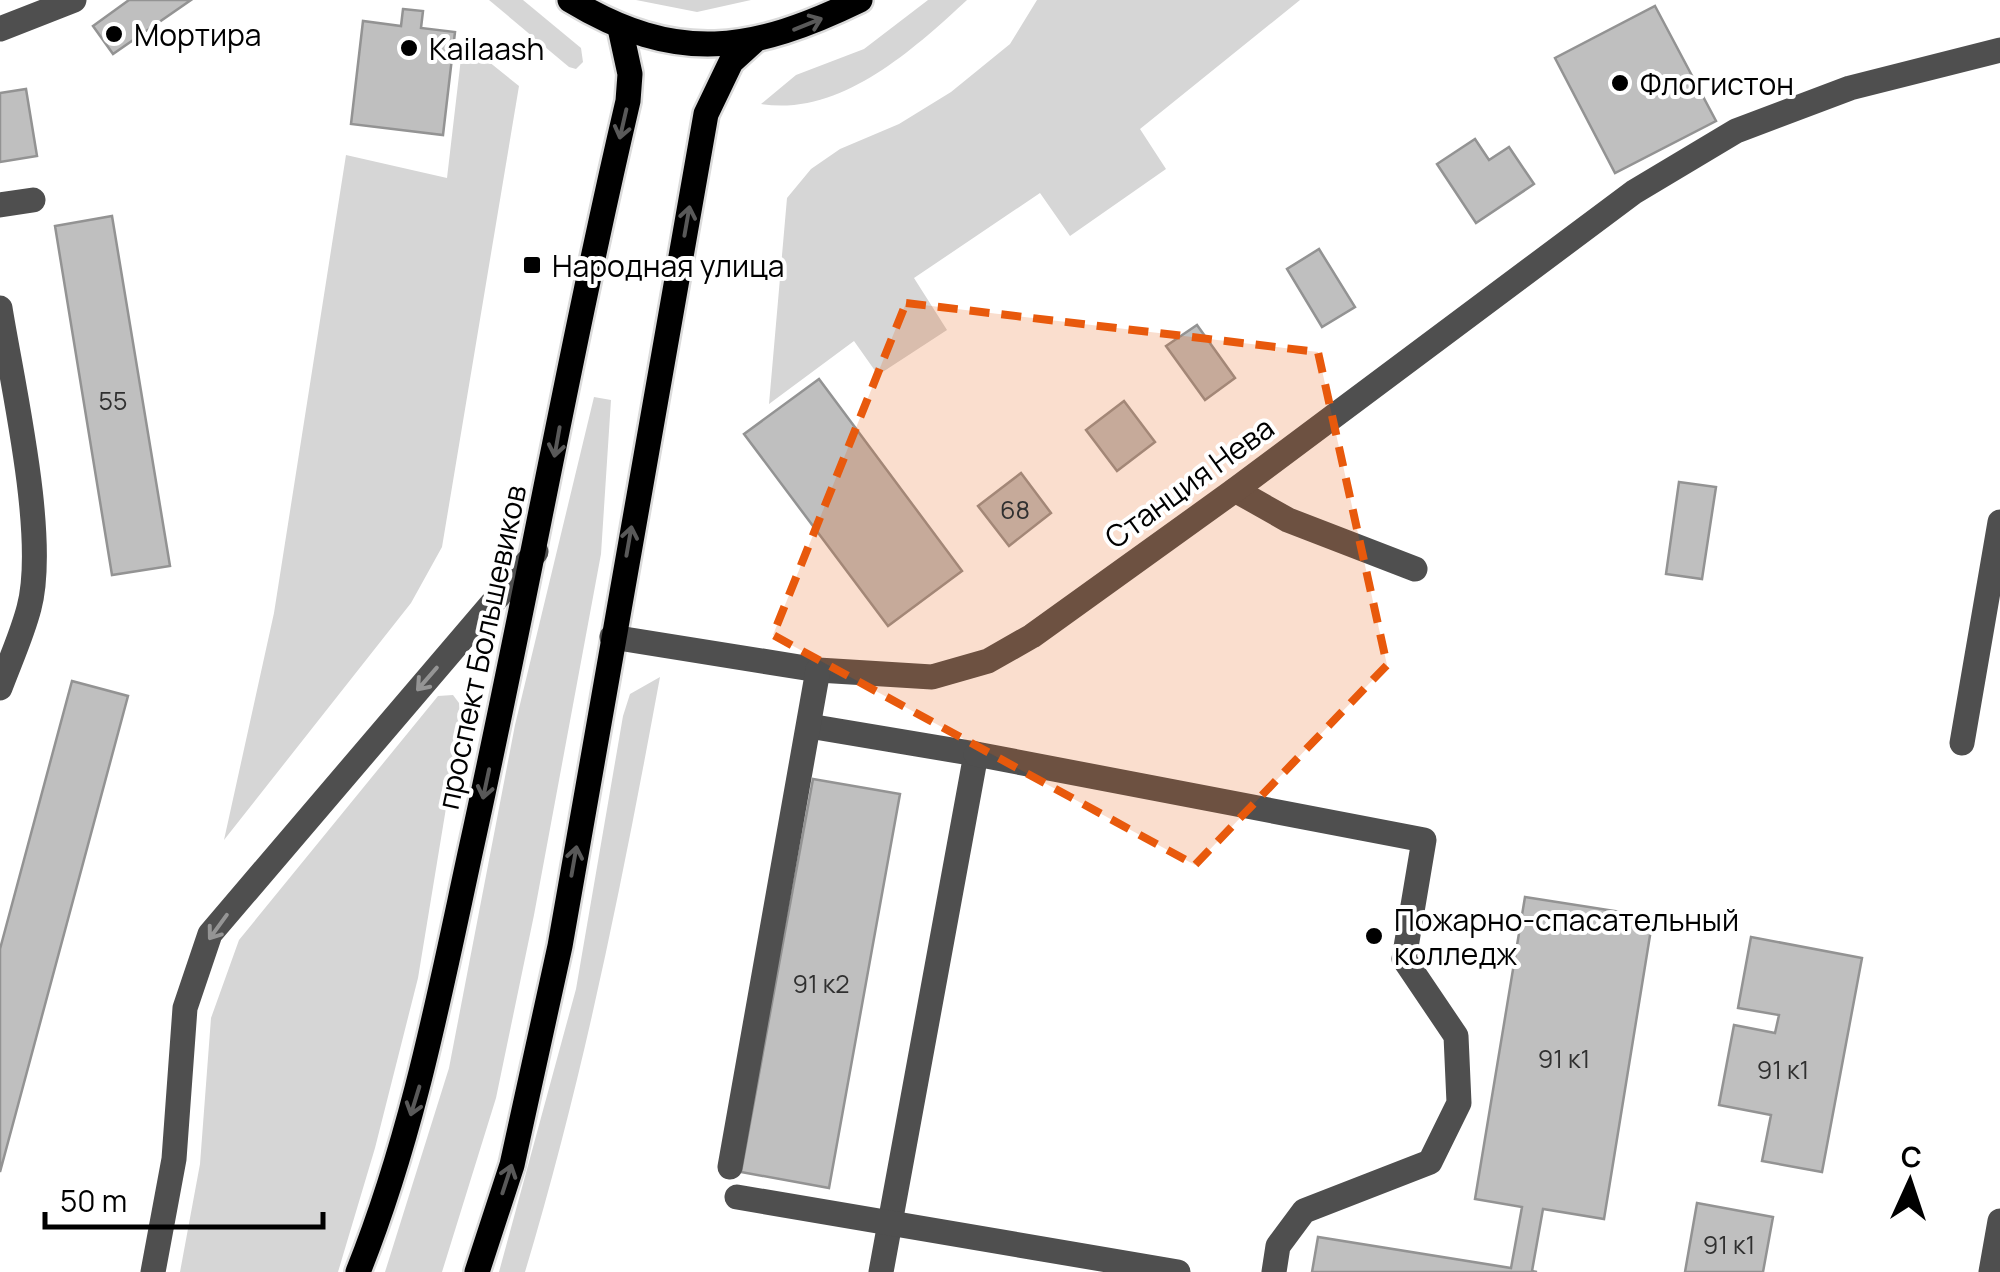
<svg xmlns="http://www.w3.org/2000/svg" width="2000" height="1272" viewBox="0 0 2000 1272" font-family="Manrope,sans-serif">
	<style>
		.green { fill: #d6d6d6 }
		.building { fill: #bfbfbf; stroke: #939393; stroke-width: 2.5 }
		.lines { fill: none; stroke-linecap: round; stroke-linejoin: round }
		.major-casing { stroke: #dbdbdb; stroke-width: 30 }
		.minor { stroke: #4f4f4f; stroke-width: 25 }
		.major { stroke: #000; stroke-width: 25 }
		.oneway { stroke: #595959 }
		.oneway2 { stroke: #959595 }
		.marked { fill: #e8590c; fill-opacity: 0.2; stroke: #e8590c; stroke-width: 8; stroke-dasharray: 20 12; stroke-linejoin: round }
		.poi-dot { fill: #000; stroke: #fff; stroke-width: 4 }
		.labels { text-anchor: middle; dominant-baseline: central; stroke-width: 8; stroke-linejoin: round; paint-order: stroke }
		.number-label { font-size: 25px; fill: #303030 }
		.poi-label { font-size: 30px; fill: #000; stroke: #fff; text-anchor: start }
		.street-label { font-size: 30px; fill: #000; stroke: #fff }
	</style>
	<rect width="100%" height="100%" fill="#fff"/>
	<!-- green -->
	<g class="green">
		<path d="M 489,0 L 523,0 L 581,48 L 583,62 L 576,69 L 569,67 Z"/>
		<path d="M 636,0 L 751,0 L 697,12 Z"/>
		<path d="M 928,0 L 967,0 C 914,49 840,117 761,104 L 796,75 L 864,49 Z"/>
		<path d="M 1037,0 L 1300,0 L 1140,129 L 1166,169 L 1070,236 L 1040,193 L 914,278 L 947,330 L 878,375 L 854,341 L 769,404 L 787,198 L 811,169 L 840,149 L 899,124 L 951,92 L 1010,44 Z"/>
		<path d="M 463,41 L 519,86 L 442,547 L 411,603 L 224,840 L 274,613 L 346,155 L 447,178 Z"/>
		<path d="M 594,397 L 611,400 L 601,554 L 534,915 L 496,1098 L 442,1272 L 385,1272 L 449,1068 L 515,725 Z"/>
		<path d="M 660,677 C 623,878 584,1076 525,1272 L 499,1272 L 576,989 L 623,716 L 630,694 Z"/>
		<path d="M 453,695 L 459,703 L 460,723 L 418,978 L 375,1148 L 338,1272 L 180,1272 L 200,1164 L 211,1018 L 239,940 L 438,696 Z"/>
	</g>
	<!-- building -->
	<g class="building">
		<path d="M 129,0 L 191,0 L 113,54 L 93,26 Z"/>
		<path d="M 1655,6 L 1716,121 L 1615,173 L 1555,58 Z"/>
		<path d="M 403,9 L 423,11 L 421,28 L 455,32 L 443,135 L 351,124 L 363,21 L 401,26 Z"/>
		<path d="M 26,89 L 37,156 L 0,162 L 0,93 Z"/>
		<path d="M 1475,139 L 1489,160 L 1509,147 L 1534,184 L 1476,223 L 1437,164 Z"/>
		<path d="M 112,216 L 170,566 L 112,575 L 55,226 Z"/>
		<path d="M 1319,249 L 1355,307 L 1322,327 L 1287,269 Z"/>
		<path d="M 1197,325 L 1235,378 L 1205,400 L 1166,346 Z"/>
		<path d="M 819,379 L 962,571 L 888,626 L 744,434 Z"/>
		<path d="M 1124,401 L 1155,442 L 1117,471 L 1086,430 Z"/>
		<path d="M 1021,473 L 1051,513 L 1009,546 L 978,506 Z"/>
		<path d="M 1679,482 L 1716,487 L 1702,579 L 1666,574 Z"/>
		<path d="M 72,681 L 128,696 L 0,1172 L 0,949 Z"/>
		<path d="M 813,779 L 900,794 L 829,1188 L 741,1172 Z"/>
		<path d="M 1525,897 L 1653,917 L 1604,1219 L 1543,1209 L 1532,1271 L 1537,1272 L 1312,1272 L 1318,1237 L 1511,1268 L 1522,1207 L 1475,1199 Z"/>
		<path d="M 1751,937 L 1862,958 L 1822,1172 L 1762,1161 L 1771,1115 L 1719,1105 L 1734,1025 L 1775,1033 L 1779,1015 L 1738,1008 Z"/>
		<path d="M 1697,1203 L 1773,1217 L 1763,1272 L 1685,1272 Z"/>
	</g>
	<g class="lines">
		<defs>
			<g id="major">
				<path d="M 570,0 C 677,65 753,52 860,0"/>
				<path d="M 358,1272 C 413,1135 440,992 471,849 C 526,600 570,349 628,101 L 630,74 L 620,28"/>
				<path d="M 477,1272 L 512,1165 L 560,946 L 706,114 L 731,62 L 753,42"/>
			</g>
		</defs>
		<!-- major casing -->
		<use href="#major" class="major-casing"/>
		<!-- minor -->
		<g class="minor">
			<path d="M 0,29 L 74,0"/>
			<path d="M 0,205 L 33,200"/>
			<path d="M 0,308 C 12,383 48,537 29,608 C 22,635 10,661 0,688"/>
			<path d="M 1235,490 L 1288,520 L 1415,569"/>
			<path d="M 612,637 L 818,670 L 932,677 L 988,661 L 1032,636 L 1235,490 L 1634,192 L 1736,131 L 1850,88 L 2000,50"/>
			<path d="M 809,726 L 976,754 L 881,1272"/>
			<path d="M 1962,743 L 2000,522"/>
			<path d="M 976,754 L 1424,840 L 1404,959 L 1456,1036 L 1459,1103 L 1430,1162 L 1304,1211 L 1278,1246 L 1274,1272"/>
			<path d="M 730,1167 L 818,670"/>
			<path d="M 737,1197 L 1178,1272"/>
			<path d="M 153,1272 L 174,1159 L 185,1008 L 210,934 L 536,552"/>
			<path d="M 1991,1272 L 2000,1221"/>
		</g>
		<!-- major -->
		<use href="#major" class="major"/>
	</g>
	<!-- one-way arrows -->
	<defs><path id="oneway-shaft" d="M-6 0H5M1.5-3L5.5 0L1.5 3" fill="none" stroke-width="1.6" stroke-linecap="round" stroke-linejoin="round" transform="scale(2.5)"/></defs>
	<g class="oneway">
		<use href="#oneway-shaft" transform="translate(808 24) rotate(-22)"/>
		<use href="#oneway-shaft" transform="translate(623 124) rotate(103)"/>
		<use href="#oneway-shaft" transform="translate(687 221) rotate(-80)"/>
		<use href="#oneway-shaft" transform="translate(557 442) rotate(100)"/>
		<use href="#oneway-shaft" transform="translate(629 541) rotate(-80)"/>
		<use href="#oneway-shaft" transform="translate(486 784) rotate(102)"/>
		<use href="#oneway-shaft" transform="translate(574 861) rotate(-80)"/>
		<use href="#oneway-shaft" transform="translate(415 1101) rotate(107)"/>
		<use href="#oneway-shaft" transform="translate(507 1179) rotate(-72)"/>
	</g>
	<g class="oneway2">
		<use href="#oneway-shaft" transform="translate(427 679) rotate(131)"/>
		<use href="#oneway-shaft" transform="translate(218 927) rotate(126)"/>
	</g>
	<!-- marked area -->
	<path class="marked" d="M 906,303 L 1318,352 L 1387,665 L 1195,865 L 773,635 Z"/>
	<!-- markers -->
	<g class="poi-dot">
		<circle cx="114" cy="34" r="10"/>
		<circle cx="409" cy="48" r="10"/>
		<circle cx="1620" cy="83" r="10"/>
		<rect x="522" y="255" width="20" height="20" rx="5"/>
		<circle cx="1374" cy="936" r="10"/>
	</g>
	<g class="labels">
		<!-- number labels -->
		<g class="number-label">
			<text x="113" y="400">55</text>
			<text x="1015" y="509">68</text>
			<text x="821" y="983">91 к2</text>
			<text x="1564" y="1058">91 к1</text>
			<text x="1783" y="1069">91 к1</text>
			<text x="1729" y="1244">91 к1</text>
		</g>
		<!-- poi labels -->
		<g class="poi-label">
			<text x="134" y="34">Мортира</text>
			<text x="429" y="48">Kailaash</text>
			<text x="1640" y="83">Флогистон</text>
			<text x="552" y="265">Народная улица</text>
			<text x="1394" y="919">Пожарно-спасательный<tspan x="1394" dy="34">колледж</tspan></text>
		</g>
		<!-- street labels -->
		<g class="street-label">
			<text transform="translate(1189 482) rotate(-36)">Станция Нева</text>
			<text transform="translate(481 647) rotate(-78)">проспект Большевиков</text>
		</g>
	</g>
	<!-- north arrow -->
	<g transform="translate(1910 1182) rotate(3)" stroke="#ffffff" stroke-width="8" paint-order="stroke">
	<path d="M0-8L18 38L0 25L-18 38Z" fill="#000000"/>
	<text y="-15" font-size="28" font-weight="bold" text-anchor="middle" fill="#000000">С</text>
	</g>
	<!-- scale -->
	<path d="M45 1212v15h278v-15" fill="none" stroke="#000000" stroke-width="5"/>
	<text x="60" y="1212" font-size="30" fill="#000000" stroke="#ffffff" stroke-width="8" paint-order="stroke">50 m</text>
</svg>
